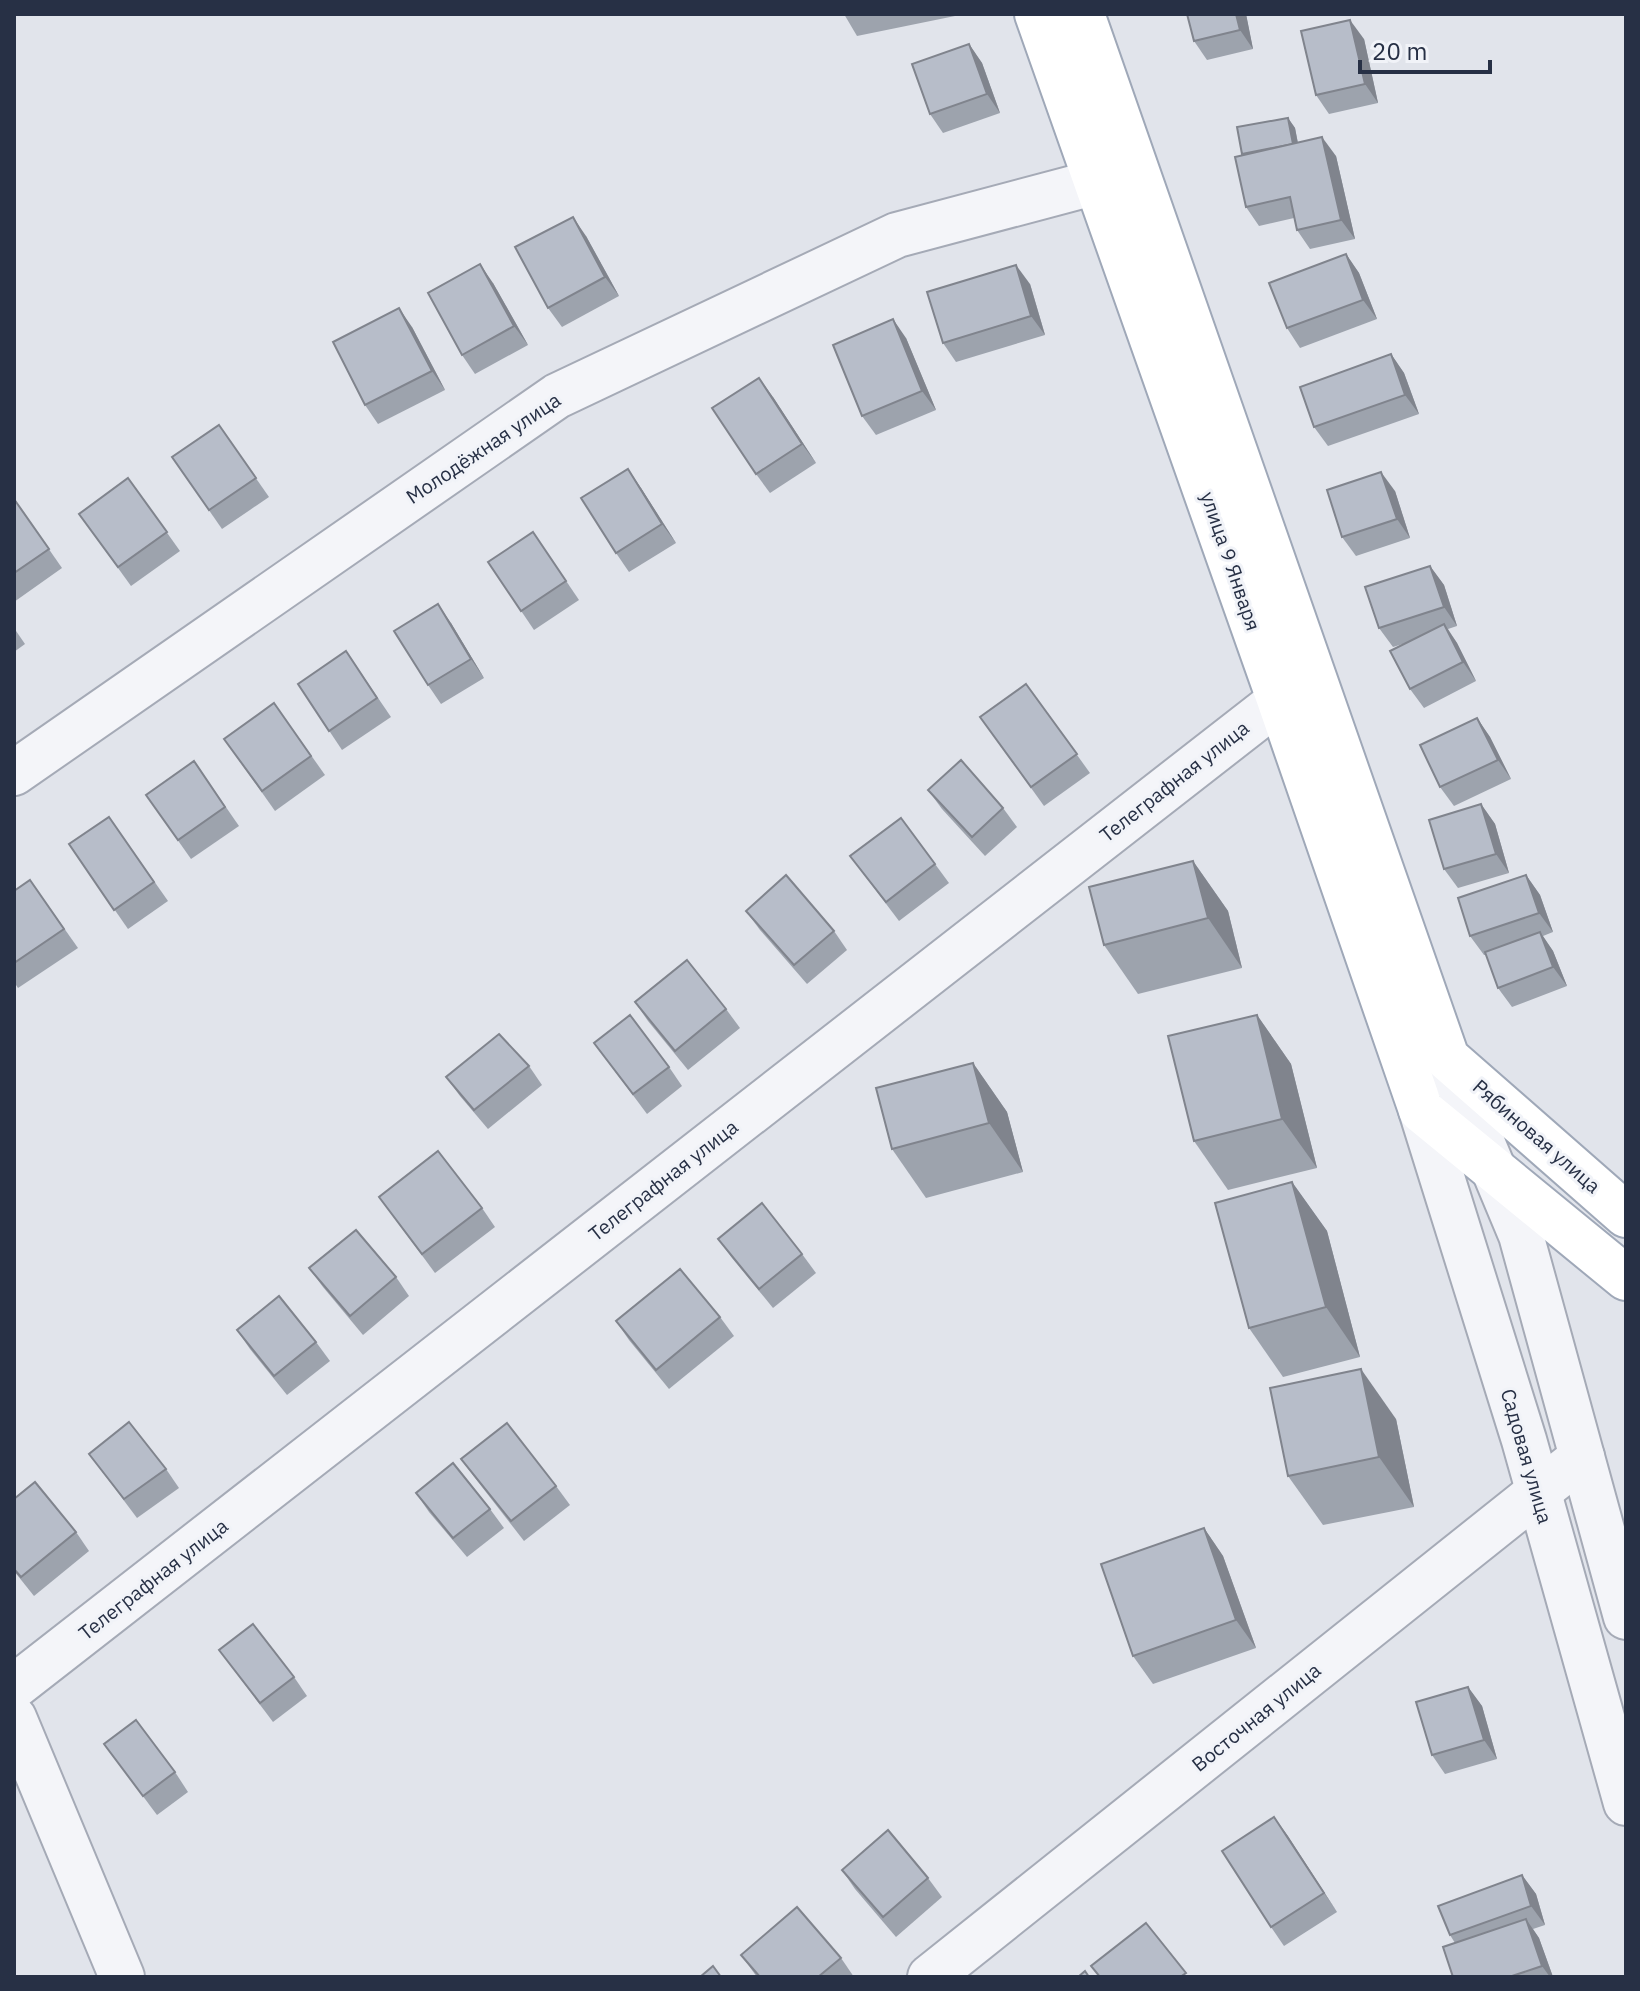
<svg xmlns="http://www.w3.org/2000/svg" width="1640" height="1991" viewBox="0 0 1640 1991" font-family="'IBM Plex Sans',sans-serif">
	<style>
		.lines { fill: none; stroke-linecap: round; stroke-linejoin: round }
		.minor-casing { stroke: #a5aab6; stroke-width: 48 }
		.major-casing { stroke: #9fa8b8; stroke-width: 48 }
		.minor { stroke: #f4f5f9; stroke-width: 44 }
		.major { stroke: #fff; stroke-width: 44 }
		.wall { fill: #9da3ad }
		.shaded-wall { fill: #80848d }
		.building { fill: #b7bdc9; stroke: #80848d; stroke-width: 2 }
		.labels { text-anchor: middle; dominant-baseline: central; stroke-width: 6; stroke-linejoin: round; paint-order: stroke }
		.street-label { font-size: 20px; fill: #273045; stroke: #f1f3f8 }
	</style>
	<rect width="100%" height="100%" fill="#e1e4eb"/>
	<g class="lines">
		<defs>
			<g id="minor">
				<path d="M 14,773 L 557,396 L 897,235 L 1134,172"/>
				<path d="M 1447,1058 L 1521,1235 L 1626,1617"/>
				<path d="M 1421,1110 L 1524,1440 L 1626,1803"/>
				<path d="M 14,1687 L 1308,678"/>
				<path d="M 14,1718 L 122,1977"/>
				<path d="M 930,1977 L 1582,1457"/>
			</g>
			<g id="major">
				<path d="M 1037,14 L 1279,699 L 1421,1110 L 1626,1278"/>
				<path d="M 1082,14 L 1447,1058 L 1626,1215"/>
			</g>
		</defs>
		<!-- minor casing -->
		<use href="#minor" class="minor-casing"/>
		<!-- major casing -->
		<use href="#major" class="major-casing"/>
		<!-- minor -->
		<use href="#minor" class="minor"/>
		<!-- major -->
		<use href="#major" class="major"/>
	</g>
	<!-- wall -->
	<g class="wall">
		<path d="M 844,14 L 954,14 L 955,16 L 857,36 Z"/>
		<path d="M 1246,14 L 1253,49 L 1207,60 L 1194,41 Z"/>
		<path d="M 1364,39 L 1378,103 L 1329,114 L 1316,95 Z"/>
		<path d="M 969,44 L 982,63 L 1000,113 L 943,133 L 930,114 Z"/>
		<path d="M 1288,118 L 1295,128 L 1298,143 L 1336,156 L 1355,239 L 1310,249 L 1297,230 L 1294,218 L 1259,226 L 1246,207 L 1242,154 Z"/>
		<path d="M 586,236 L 619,296 L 562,327 L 548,308 Z"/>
		<path d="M 1346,254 L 1359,273 L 1377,319 L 1300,348 L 1287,328 Z"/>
		<path d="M 493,283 L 528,345 L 475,374 L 462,355 Z"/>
		<path d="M 1030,284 L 1045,335 L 956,362 L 943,343 Z"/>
		<path d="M 412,327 L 445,390 L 378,424 L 365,405 Z"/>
		<path d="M 906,338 L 936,410 L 876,435 L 862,416 Z"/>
		<path d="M 1391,354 L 1404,373 L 1419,414 L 1328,446 L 1314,427 Z"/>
		<path d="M 773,397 L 816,463 L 770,493 L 756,474 Z"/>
		<path d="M 219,425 L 269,497 L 222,529 L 172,457 Z"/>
		<path d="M 128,478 L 180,551 L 131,586 L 79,514 Z"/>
		<path d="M 641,488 L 676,543 L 629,572 L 616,553 Z"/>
		<path d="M 1395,491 L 1410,538 L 1356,556 L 1342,537 Z"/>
		<path d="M 14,499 L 62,568 L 14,602 Z"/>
		<path d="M 533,532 L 579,600 L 534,630 L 488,562 Z"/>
		<path d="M 1430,566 L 1444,585 L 1457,626 L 1448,629 L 1457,643 L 1476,681 L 1424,708 L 1410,689 L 1406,643 L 1393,647 L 1379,628 Z"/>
		<path d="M 451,623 L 484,678 L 441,704 L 428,685 Z"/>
		<path d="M 14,628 L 25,644 L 14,652 Z"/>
		<path d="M 346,651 L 391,717 L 342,750 L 298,684 Z"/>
		<path d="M 1026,684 L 1090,773 L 1044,806 L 980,717 Z"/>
		<path d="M 274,703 L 325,775 L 275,811 L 224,739 Z"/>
		<path d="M 1477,718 L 1490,737 L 1511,779 L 1454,806 L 1440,787 Z"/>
		<path d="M 194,761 L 239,826 L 191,859 L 146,795 Z"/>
		<path d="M 928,790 L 1003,808 L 1017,827 L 985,856 L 942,809 Z"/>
		<path d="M 1481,804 L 1495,824 L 1509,873 L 1458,888 L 1444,869 Z"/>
		<path d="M 109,817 L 168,901 L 128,929 L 69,844 Z"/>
		<path d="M 850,856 L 935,864 L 949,883 L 899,921 Z"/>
		<path d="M 1193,861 L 1228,911 L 1242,968 L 1138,994 L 1104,945 Z"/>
		<path d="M 1526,875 L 1540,895 L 1553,932 L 1543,936 L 1553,951 L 1567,986 L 1512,1007 L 1498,988 L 1486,955 L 1484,955 L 1470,936 Z"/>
		<path d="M 30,880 L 78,948 L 18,988 L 14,982 L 14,891 Z"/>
		<path d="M 746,911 L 834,931 L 847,950 L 807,984 L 760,930 Z"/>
		<path d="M 635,1002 L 726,1009 L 740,1028 L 688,1070 L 648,1021 Z"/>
		<path d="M 1257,1015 L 1291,1064 L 1317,1168 L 1228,1190 L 1194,1141 Z"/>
		<path d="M 594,1043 L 669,1067 L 682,1086 L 647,1114 Z"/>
		<path d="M 973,1063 L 1007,1112 L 1023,1172 L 926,1198 L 892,1149 Z"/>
		<path d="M 529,1066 L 542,1085 L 488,1129 L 460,1096 L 446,1077 Z"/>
		<path d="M 1292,1182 L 1327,1231 L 1360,1357 L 1283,1377 L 1249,1328 Z"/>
		<path d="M 379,1197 L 482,1208 L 495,1227 L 435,1273 Z"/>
		<path d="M 718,1239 L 802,1254 L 816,1273 L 773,1308 L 732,1258 Z"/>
		<path d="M 309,1268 L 396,1277 L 409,1296 L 363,1335 L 323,1287 Z"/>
		<path d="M 720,1317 L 734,1336 L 669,1389 L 629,1340 L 616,1321 Z"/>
		<path d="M 237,1330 L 316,1342 L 330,1361 L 287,1395 L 250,1349 Z"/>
		<path d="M 1396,1419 L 1414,1507 L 1323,1525 L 1288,1476 Z"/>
		<path d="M 89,1454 L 166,1469 L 179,1488 L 137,1518 Z"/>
		<path d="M 461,1459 L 556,1486 L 570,1505 L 524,1541 L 475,1478 Z"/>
		<path d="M 416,1493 L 490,1509 L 504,1528 L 467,1557 L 429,1512 Z"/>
		<path d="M 14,1499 L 76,1532 L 89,1551 L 34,1596 L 14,1571 Z"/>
		<path d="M 1204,1528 L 1223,1556 L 1256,1648 L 1153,1684 L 1133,1656 Z"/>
		<path d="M 219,1650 L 294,1677 L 307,1696 L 273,1722 Z"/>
		<path d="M 1468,1687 L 1482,1706 L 1497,1759 L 1445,1774 L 1432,1755 Z"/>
		<path d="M 104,1744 L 175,1772 L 188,1792 L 157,1815 Z"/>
		<path d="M 1274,1817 L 1337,1912 L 1284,1946 L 1271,1927 Z"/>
		<path d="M 842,1870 L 928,1878 L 942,1897 L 896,1937 L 855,1889 Z"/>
		<path d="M 1522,1875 L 1536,1894 L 1545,1925 L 1533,1929 L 1539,1938 L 1553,1977 L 1453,1977 L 1455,1943 L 1450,1935 Z"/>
		<path d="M 741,1955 L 841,1958 L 854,1977 L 757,1977 Z"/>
	</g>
	<!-- shaded-wall -->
	<g class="shaded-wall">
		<path d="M 1236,14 L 1246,14 L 1253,49 L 1240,30 Z"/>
		<path d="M 1350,20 L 1364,39 L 1378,103 L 1365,84 Z"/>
		<path d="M 969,44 L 982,63 L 1000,113 L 987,94 Z"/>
		<path d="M 1288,118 L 1295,128 L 1300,155 L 1293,145 Z"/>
		<path d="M 1322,137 L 1336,156 L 1355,239 L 1341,220 Z"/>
		<path d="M 573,217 L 586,236 L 619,296 L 605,277 Z"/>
		<path d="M 1346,254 L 1359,273 L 1377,319 L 1363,300 Z"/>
		<path d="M 480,264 L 493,283 L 528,345 L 514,326 Z"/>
		<path d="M 1016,265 L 1030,284 L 1045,335 L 1031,316 Z"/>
		<path d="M 399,308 L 412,327 L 445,390 L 432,371 Z"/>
		<path d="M 893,319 L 906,338 L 936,410 L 922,391 Z"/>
		<path d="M 1391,354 L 1404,373 L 1419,414 L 1405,395 Z"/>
		<path d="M 759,378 L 773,397 L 816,463 L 802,444 Z"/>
		<path d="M 628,469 L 641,488 L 676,543 L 662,524 Z"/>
		<path d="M 1381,472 L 1395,491 L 1410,538 L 1397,519 Z"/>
		<path d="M 1430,566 L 1444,585 L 1457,626 L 1444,607 Z"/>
		<path d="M 438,604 L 451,623 L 484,678 L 471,659 Z"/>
		<path d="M 1444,624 L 1457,643 L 1476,681 L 1463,662 Z"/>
		<path d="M 1477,718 L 1490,737 L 1511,779 L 1498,760 Z"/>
		<path d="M 1481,804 L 1495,824 L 1509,873 L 1496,854 Z"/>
		<path d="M 1193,861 L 1228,911 L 1242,968 L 1208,918 Z"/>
		<path d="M 1526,875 L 1540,895 L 1553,932 L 1539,913 Z"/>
		<path d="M 1540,932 L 1553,951 L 1567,986 L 1553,967 Z"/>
		<path d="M 1257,1015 L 1291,1064 L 1317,1168 L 1282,1119 Z"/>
		<path d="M 973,1063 L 1007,1112 L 1023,1172 L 989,1123 Z"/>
		<path d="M 1292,1182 L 1327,1231 L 1360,1357 L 1326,1307 Z"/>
		<path d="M 1361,1369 L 1396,1419 L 1414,1507 L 1379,1457 Z"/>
		<path d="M 1204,1528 L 1223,1556 L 1256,1648 L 1236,1620 Z"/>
		<path d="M 1468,1687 L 1482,1706 L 1497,1759 L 1484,1740 Z"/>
		<path d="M 1274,1817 L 1288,1836 L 1337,1912 L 1324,1893 Z"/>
		<path d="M 1522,1875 L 1536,1894 L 1545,1925 L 1531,1906 Z"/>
		<path d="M 1526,1919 L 1539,1938 L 1553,1977 L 1550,1977 L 1542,1966 Z"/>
	</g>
	<!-- building -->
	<g class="building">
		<path d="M 1187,14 L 1236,14 L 1240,30 L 1194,41 Z"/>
		<path d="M 1350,20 L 1365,84 L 1316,95 L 1301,31 Z"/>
		<path d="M 969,44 L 987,94 L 930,114 L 912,64 Z"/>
		<path d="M 1288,118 L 1293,144 L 1242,154 L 1237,127 Z"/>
		<path d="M 1322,137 L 1341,220 L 1297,230 L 1290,197 L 1246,207 L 1235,157 Z"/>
		<path d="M 573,217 L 605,277 L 548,308 L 515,247 Z"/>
		<path d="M 1346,254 L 1363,300 L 1287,328 L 1269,283 Z"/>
		<path d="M 480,264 L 514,326 L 462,355 L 428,293 Z"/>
		<path d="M 1016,265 L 1031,316 L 943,343 L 927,292 Z"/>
		<path d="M 399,308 L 432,371 L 365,405 L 333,342 Z"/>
		<path d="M 893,319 L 922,391 L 862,416 L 833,345 Z"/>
		<path d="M 1391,354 L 1405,395 L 1314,427 L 1300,387 Z"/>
		<path d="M 759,378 L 802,444 L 756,474 L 712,408 Z"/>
		<path d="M 219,425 L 256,478 L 209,510 L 172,457 Z"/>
		<path d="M 628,469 L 662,524 L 616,553 L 581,498 Z"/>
		<path d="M 1381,472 L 1397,519 L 1342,537 L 1327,490 Z"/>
		<path d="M 128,478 L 167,532 L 118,567 L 79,514 Z"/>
		<path d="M 14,499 L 49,549 L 14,573 Z"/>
		<path d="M 533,532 L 566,581 L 521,611 L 488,562 Z"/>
		<path d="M 1430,566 L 1444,607 L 1379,628 L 1365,587 Z"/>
		<path d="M 438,604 L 471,659 L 428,685 L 394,631 Z"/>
		<path d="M 1444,624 L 1463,662 L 1410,689 L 1390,651 Z"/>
		<path d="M 346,651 L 377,698 L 329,731 L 298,684 Z"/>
		<path d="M 1026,684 L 1077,754 L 1031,787 L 980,717 Z"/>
		<path d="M 274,703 L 311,756 L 262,791 L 224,739 Z"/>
		<path d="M 1477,718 L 1498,760 L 1440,787 L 1420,745 Z"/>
		<path d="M 961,760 L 1003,808 L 972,837 L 928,790 Z"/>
		<path d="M 194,761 L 225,807 L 178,840 L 146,795 Z"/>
		<path d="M 1481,804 L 1496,854 L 1444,869 L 1429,820 Z"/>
		<path d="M 109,817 L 154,882 L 114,910 L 69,844 Z"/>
		<path d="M 901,818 L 935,864 L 886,902 L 850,856 Z"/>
		<path d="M 1193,861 L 1208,918 L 1104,945 L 1089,887 Z"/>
		<path d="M 786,875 L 834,931 L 794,965 L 746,911 Z"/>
		<path d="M 1526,875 L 1539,913 L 1470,936 L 1458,898 Z"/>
		<path d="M 30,880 L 64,929 L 14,963 L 14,891 Z"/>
		<path d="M 1540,932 L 1553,967 L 1498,988 L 1485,952 Z"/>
		<path d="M 687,960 L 726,1009 L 675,1051 L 635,1002 Z"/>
		<path d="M 630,1015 L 669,1067 L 633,1094 L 594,1043 Z"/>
		<path d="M 1257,1015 L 1282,1119 L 1194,1141 L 1168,1036 Z"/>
		<path d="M 499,1034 L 529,1066 L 474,1110 L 446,1077 Z"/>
		<path d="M 973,1063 L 989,1123 L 892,1149 L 876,1088 Z"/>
		<path d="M 438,1151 L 482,1208 L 422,1254 L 379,1197 Z"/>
		<path d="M 1292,1182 L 1326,1307 L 1249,1328 L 1215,1203 Z"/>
		<path d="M 762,1203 L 802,1254 L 759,1289 L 718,1239 Z"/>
		<path d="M 356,1230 L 396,1277 L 350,1316 L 309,1268 Z"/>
		<path d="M 680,1269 L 720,1317 L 656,1370 L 616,1321 Z"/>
		<path d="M 279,1296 L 316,1342 L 274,1376 L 237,1330 Z"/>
		<path d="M 1361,1369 L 1379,1457 L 1288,1476 L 1270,1388 Z"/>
		<path d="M 129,1422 L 166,1469 L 124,1499 L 89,1454 Z"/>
		<path d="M 507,1423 L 556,1486 L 511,1521 L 461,1459 Z"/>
		<path d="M 453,1463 L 490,1509 L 453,1538 L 416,1493 Z"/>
		<path d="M 35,1482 L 76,1532 L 21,1577 L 14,1569 L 14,1499 Z"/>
		<path d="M 1204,1528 L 1236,1620 L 1133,1656 L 1101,1564 Z"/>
		<path d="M 253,1624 L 294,1677 L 260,1703 L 219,1650 Z"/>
		<path d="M 1468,1687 L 1484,1740 L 1432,1755 L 1416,1702 Z"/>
		<path d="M 136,1720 L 175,1772 L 143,1796 L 104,1744 Z"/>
		<path d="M 1274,1817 L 1324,1893 L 1271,1927 L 1222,1851 Z"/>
		<path d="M 888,1830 L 928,1878 L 883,1917 L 842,1870 Z"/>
		<path d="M 1522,1875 L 1531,1906 L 1450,1935 L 1438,1906 Z"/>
		<path d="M 797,1907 L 841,1958 L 818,1977 L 760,1977 L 741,1955 Z"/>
		<path d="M 1526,1919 L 1542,1966 L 1509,1977 L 1453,1977 L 1443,1947 Z"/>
		<path d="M 1146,1923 L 1186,1973 L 1180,1977 L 1100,1977 L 1091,1966 Z"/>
		<path d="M 713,1966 L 721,1977 L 700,1977 Z"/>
		<path d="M 1085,1971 L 1089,1977 L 1078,1977 Z"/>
	</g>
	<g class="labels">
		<!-- street labels -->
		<g class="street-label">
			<text transform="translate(483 448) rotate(-34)">Молодёжная улица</text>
			<text transform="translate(1231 561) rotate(71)">улица 9 Января</text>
			<text transform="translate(1174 781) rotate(-38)">Телеграфная улица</text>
			<text transform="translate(1537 1136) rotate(41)">Рябиновая улица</text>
			<text transform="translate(663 1180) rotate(-38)">Телеграфная улица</text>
			<text transform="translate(1527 1456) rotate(74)">Садовая улица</text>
			<text transform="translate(153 1579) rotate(-38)">Телеграфная улица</text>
			<text transform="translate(1256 1717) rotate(-39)">Восточная улица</text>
		</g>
	</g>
	<!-- border -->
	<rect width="1640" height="1991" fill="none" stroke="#273045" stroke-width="32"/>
	<!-- scale -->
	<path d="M1360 60v12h130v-12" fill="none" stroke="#273045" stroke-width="4"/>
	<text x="1372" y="60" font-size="24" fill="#273045" stroke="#f1f3f8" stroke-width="6" paint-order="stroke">20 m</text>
</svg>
